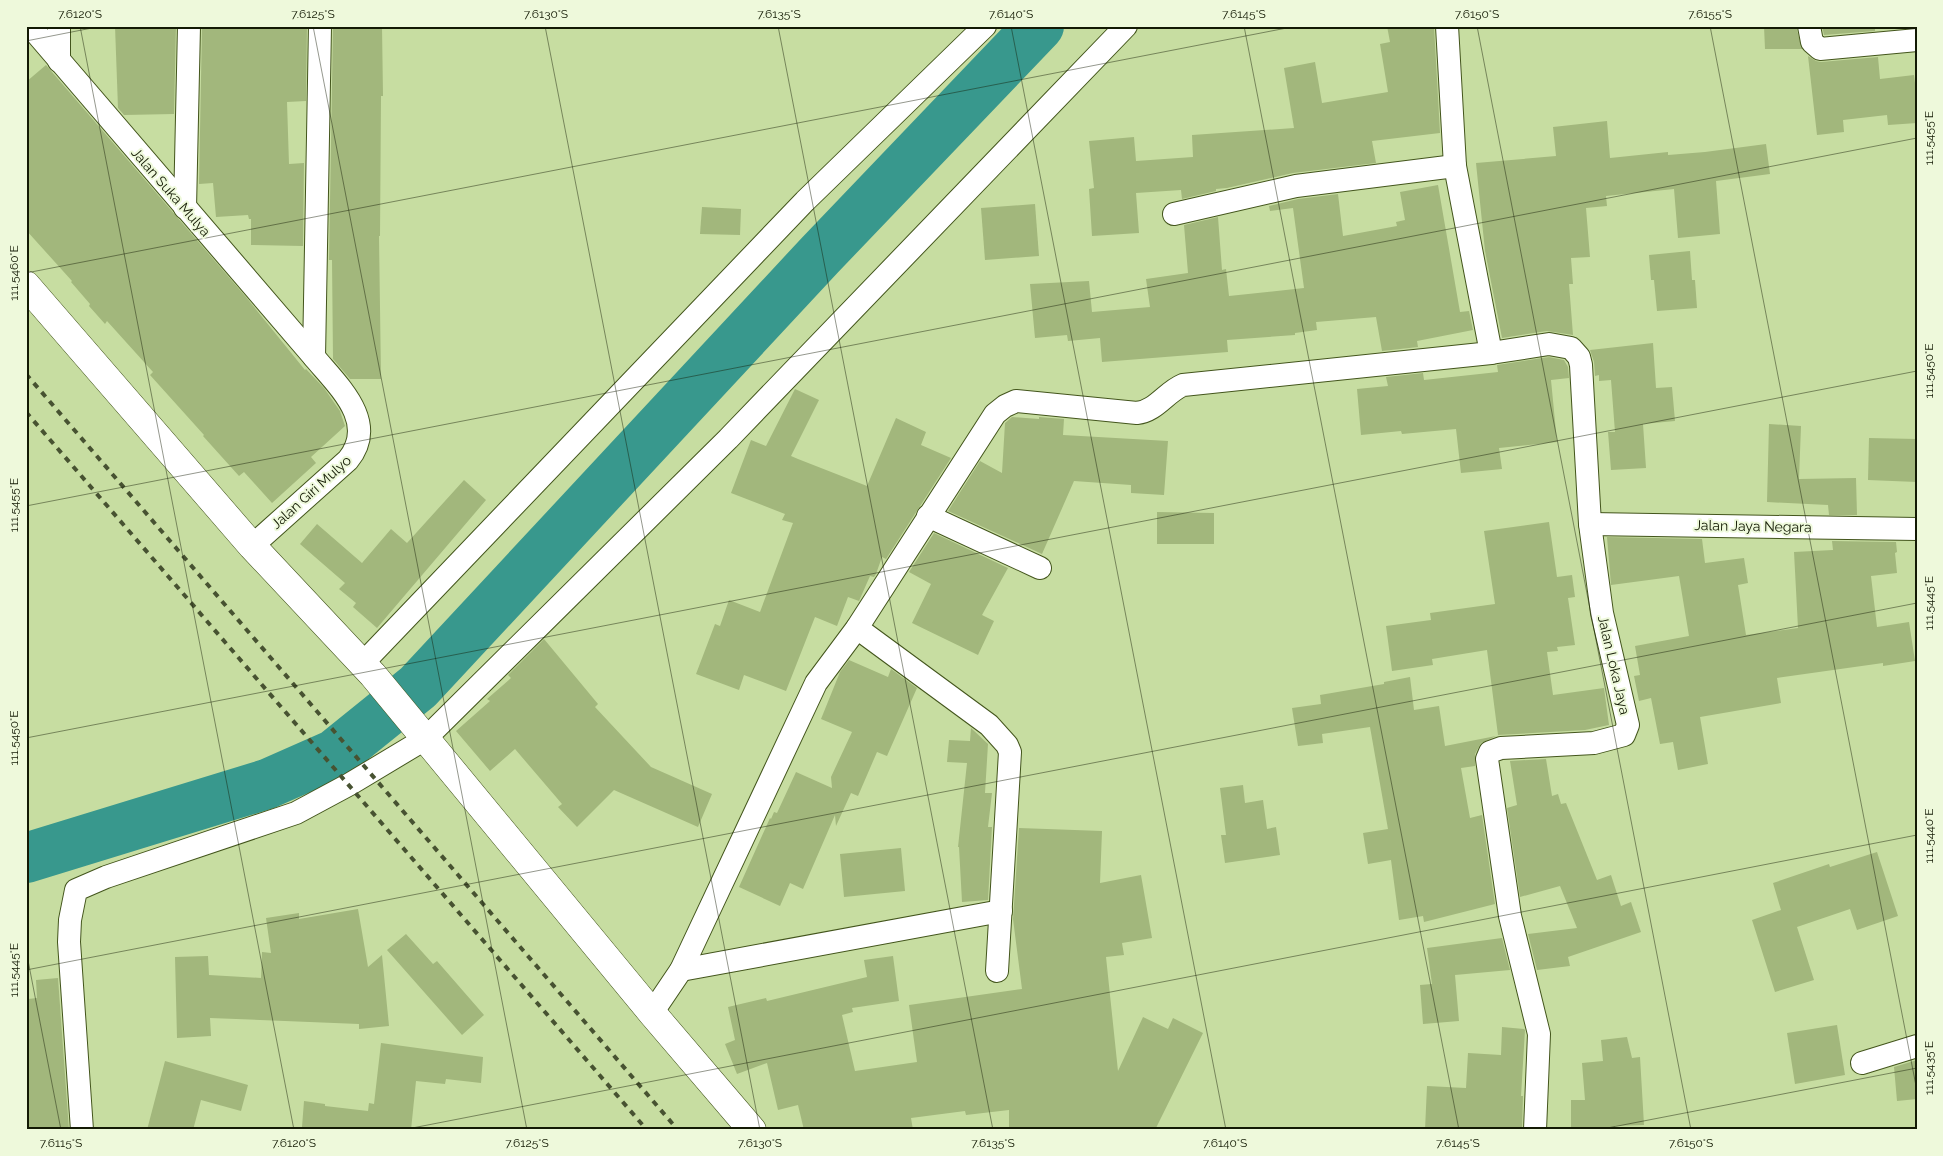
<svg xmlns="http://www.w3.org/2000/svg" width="1943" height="1156" viewBox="0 0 1943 1156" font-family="Raleway,sans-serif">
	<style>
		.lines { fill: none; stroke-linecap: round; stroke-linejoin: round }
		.river { stroke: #38988d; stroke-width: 50 }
		.building { fill: #a2b77c }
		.minor-casing { stroke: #43551c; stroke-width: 24 }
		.secondary-casing { stroke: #43551c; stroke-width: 29 }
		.minor { stroke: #fff; stroke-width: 22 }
		.secondary { stroke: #fff; stroke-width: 28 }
		.rail { stroke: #475231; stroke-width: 4; stroke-dasharray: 6 6; stroke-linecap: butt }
		.ticks { fill: none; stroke: #131a04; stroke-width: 1; stroke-opacity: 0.45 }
		.labels { text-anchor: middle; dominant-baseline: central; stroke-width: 4; stroke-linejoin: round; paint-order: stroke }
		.street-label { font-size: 14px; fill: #131a04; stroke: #eef9db }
		.neatline { fill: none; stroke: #131a04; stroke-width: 2 }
		.ticks-label { font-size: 12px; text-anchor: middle; fill: #131a04 }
	</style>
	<rect width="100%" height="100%" fill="#c7dda1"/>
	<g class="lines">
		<!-- river -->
		<path class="river" d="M 26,858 L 267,784 L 335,754 L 418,687 L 820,255 L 1039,26"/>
	</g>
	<!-- building -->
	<g class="building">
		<path d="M 115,26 L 176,26 L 174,114 L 124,115 L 118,108 Z"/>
		<path d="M 202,26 L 307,26 L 306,101 L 287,102 L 289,164 L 304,163 L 303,246 L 251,245 L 251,219 L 249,219 L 248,215 L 216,217 L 213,183 L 199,184 Z"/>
		<path d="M 333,26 L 382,26 L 383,96 L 381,96 L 380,236 L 379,236 L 381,379 L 350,379 L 333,359 L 332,260 L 329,260 Z"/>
		<path d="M 1387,26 L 1434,26 L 1440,133 L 1372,141 L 1376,163 L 1293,173 L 1227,188 L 1216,189 L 1216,191 L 1182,199 L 1181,190 L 1136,193 L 1139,233 L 1092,236 L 1089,189 L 1094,188 L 1089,141 L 1134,137 L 1136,161 L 1193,157 L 1192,135 L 1294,128 L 1284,68 L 1315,62 L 1322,103 L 1388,92 L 1380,44 L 1390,42 Z"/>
		<path d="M 1764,26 L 1796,26 L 1802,49 L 1765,49 Z"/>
		<path d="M 1822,26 L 1875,26 L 1875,31 L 1824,35 Z"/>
		<path d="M 1808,56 L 1816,61 L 1821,62 L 1878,57 L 1880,79 L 1914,75 L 1917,99 L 1917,123 L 1888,125 L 1887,115 L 1843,120 L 1844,132 L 1817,135 Z"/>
		<path d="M 46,65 L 246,297 L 305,370 L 306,369 L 324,388 L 340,411 L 345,426 L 311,457 L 316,463 L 272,503 L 244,472 L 239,476 L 203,436 L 204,435 L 150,375 L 153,372 L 107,321 L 105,324 L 89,306 L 90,304 L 71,282 L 72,281 L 26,230 L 26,82 Z"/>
		<path d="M 1607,121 L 1610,158 L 1668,152 L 1668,155 L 1705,152 L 1766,144 L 1770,174 L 1716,181 L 1720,234 L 1678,238 L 1674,189 L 1606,196 L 1607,206 L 1586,208 L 1590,257 L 1571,258 L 1573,284 L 1569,284 L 1573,335 L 1547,331 L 1502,338 L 1485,251 L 1476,163 L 1556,156 L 1553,127 Z"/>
		<path d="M 1438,185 L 1460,312 L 1469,311 L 1473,330 L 1417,341 L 1418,347 L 1382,351 L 1376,317 L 1316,322 L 1317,330 L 1295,333 L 1295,335 L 1227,340 L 1228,352 L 1102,362 L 1100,338 L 1068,341 L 1067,335 L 1035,338 L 1030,284 L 1089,281 L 1092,312 L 1150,307 L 1146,279 L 1188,273 L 1184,225 L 1218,217 L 1222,270 L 1226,269 L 1229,296 L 1304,288 L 1293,208 L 1270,211 L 1269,206 L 1298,199 L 1338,194 L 1343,236 L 1397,226 L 1396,222 L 1405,220 L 1400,192 Z"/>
		<path d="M 1035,204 L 1039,256 L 985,260 L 981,208 Z"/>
		<path d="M 702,207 L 741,209 L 740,235 L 700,234 Z"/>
		<path d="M 1690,251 L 1692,280 L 1695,280 L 1697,308 L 1657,311 L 1654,280 L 1651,280 L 1649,255 Z"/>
		<path d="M 1653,343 L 1656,388 L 1672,387 L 1675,421 L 1643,424 L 1646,468 L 1611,470 L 1608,432 L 1615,432 L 1611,380 L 1599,381 L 1599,375 L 1595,376 L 1594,362 L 1590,350 Z"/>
		<path d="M 1549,357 L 1564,360 L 1568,367 L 1569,378 L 1551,380 L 1557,442 L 1499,448 L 1502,469 L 1461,473 L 1456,429 L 1402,434 L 1401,431 L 1361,435 L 1357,389 L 1388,386 L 1386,377 L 1423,373 L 1424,380 L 1498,372 L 1497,365 Z"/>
		<path d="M 795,389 L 819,400 L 791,456 L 798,459 L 867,486 L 896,418 L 926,432 L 921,445 L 951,458 L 886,559 L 882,557 L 876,574 L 874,577 L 870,576 L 859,601 L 848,597 L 837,626 L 815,617 L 786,691 L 744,675 L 739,690 L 696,674 L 715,624 L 720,626 L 729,600 L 760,612 L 793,523 L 782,520 L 785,514 L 731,493 L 751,440 L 766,446 Z"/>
		<path d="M 1012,417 L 1039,419 L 1039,417 L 1064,419 L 1063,435 L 1168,441 L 1164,495 L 1131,493 L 1131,485 L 1074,481 L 1042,554 L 948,511 L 980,461 L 1002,473 L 1005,423 Z"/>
		<path d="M 1769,424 L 1801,426 L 1799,479 L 1856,478 L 1857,515 L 1829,515 L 1828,505 L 1767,502 Z"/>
		<path d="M 1869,438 L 1917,439 L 1917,482 L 1868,480 Z"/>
		<path d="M 464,480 L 486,500 L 377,628 L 353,607 L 356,603 L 339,589 L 345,583 L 300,544 L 317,524 L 362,563 L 391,529 L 407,543 Z"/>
		<path d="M 1157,512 L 1214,513 L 1214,544 L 1157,544 Z"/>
		<path d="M 1549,522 L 1557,577 L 1572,575 L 1575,597 L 1568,598 L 1575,645 L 1557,647 L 1558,651 L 1547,652 L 1553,695 L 1604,688 L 1609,725 L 1585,730 L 1498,735 L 1487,650 L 1432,659 L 1433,665 L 1392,671 L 1386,626 L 1431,620 L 1430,613 L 1495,604 L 1484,531 Z"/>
		<path d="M 934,533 L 1008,568 L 982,615 L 994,621 L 978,655 L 912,623 L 931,584 L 909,572 Z"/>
		<path d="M 1607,537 L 1702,539 L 1705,563 L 1744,558 L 1748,583 L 1738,585 L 1746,635 L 1798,628 L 1794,552 L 1833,550 L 1832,541 L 1896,542 L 1897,552 L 1895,553 L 1897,573 L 1871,576 L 1877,627 L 1909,622 L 1915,661 L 1883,666 L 1883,663 L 1777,678 L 1781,703 L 1700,717 L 1708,764 L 1678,770 L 1673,742 L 1660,744 L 1651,698 L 1639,701 L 1634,676 L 1640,675 L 1635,646 L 1689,636 L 1679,576 L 1611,585 Z"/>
		<path d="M 544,639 L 598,704 L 595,707 L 651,767 L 712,794 L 698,827 L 614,790 L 577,827 L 558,807 L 562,804 L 515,749 L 490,771 L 456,731 L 490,701 L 487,699 L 511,678 L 508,675 Z"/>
		<path d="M 849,660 L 888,677 L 891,669 L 917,688 L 887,756 L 877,752 L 858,796 L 851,793 L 836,826 L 835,815 L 803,889 L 790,883 L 780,906 L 739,887 L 770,818 L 771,819 L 774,812 L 777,813 L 796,772 L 832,788 L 831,777 L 852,732 L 821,719 L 840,672 Z"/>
		<path d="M 1410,677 L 1414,710 L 1439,706 L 1445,746 L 1496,736 L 1481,743 L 1475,754 L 1475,766 L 1461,768 L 1470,818 L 1482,815 L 1495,904 L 1424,922 L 1423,916 L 1399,920 L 1391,860 L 1368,864 L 1363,833 L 1388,829 L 1370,727 L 1322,734 L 1323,743 L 1298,746 L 1292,708 L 1321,704 L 1320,695 L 1384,684 L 1384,682 Z"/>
		<path d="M 971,728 L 988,744 L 985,793 L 992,793 L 988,827 L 992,827 L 988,900 L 962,902 L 959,847 L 958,847 L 967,763 L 947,762 L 949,740 L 970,741 Z"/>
		<path d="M 1546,759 L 1552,796 L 1558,794 L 1561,804 L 1566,803 L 1597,880 L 1611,875 L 1621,906 L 1631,902 L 1641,932 L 1568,957 L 1570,966 L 1537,970 L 1528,934 L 1577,928 L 1560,886 L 1520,897 L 1507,808 L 1517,805 L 1510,761 Z"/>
		<path d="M 1243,785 L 1245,803 L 1263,800 L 1267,829 L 1276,827 L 1280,855 L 1225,863 L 1221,835 L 1226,835 L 1220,788 Z"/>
		<path d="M 1019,828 L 1102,831 L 1100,883 L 1141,875 L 1152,938 L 1122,943 L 1124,955 L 1106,957 L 1118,1071 L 1143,1017 L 1168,1029 L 1173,1018 L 1203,1033 L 1155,1130 L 1009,1130 L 1009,1110 L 966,1115 L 965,1111 L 911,1118 L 913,1130 L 804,1130 L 798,1105 L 778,1110 L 767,1063 L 737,1074 L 725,1044 L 735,1040 L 728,1007 L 766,998 L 767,1001 L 867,977 L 864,960 L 893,956 L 899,1001 L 852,1008 L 853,1012 L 842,1015 L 855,1071 L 917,1062 L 909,1005 L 1022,989 L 1013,919 Z"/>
		<path d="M 901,848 L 905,891 L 844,897 L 840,854 Z"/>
		<path d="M 1877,852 L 1898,916 L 1857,930 L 1850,909 L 1797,927 L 1814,980 L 1775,992 L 1752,920 L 1781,910 L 1773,883 L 1829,864 L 1830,867 Z"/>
		<path d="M 358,909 L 368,967 L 382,955 L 389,1026 L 359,1029 L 359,1024 L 210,1018 L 211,1036 L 177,1038 L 175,957 L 208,956 L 209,975 L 261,978 L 262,952 L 271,953 L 266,918 L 299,913 L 299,919 Z"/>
		<path d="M 406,934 L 433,964 L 437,961 L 484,1015 L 462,1035 L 387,950 Z"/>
		<path d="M 1502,938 L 1510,970 L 1455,975 L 1459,1021 L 1423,1024 L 1420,985 L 1432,984 L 1427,948 Z"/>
		<path d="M 58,978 L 69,1130 L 26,1130 L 26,1019 L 29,1019 L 28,999 L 37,998 L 36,980 Z"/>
		<path d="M 1837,1025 L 1845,1075 L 1795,1084 L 1787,1033 Z"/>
		<path d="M 1502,1027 L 1524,1029 L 1525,1030 L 1521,1096 L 1523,1096 L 1522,1130 L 1425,1130 L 1427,1086 L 1466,1088 L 1468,1053 L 1501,1055 Z"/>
		<path d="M 1627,1037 L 1632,1058 L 1640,1057 L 1644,1125 L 1615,1126 L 1615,1128 L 1571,1127 L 1571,1100 L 1585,1100 L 1582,1063 L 1603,1061 L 1601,1040 Z"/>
		<path d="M 381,1043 L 483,1057 L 481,1083 L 446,1079 L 445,1084 L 416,1081 L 411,1130 L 343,1130 L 322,1128 L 321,1130 L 302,1127 L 304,1101 L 325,1104 L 325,1106 L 368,1111 L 369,1103 L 374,1104 Z"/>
		<path d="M 1917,1060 L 1917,1099 L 1897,1101 L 1894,1067 Z"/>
		<path d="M 165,1061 L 248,1085 L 241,1111 L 201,1100 L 193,1130 L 147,1130 Z"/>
	</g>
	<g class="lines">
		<defs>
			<g id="minor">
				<path d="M 30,26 L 314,357 C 338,386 379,422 348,460 L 252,546"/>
				<path d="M 1447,26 L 1455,166 L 1491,353"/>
				<path d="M 1809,26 L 1812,42 L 1820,49 L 1917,40"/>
				<path d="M 59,61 L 59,26"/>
				<path d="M 185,208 L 189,26"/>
				<path d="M 1174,214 L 1296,186 L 1455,166"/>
				<path d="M 314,357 L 320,26"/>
				<path d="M 928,516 L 1040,568"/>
				<path d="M 1590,524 L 1917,529"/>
				<path d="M 857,628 L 989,725 L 1007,745 L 1010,752 L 997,971"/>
				<path d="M 363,663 L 805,201 L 985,26"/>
				<path d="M 681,970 L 1001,911"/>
				<path d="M 652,1013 L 681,970 L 816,683 L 857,628 L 995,414 L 1005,406 L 1016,401 L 1137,413 C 1156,411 1166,392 1183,385 L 1491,353 L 1549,344 L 1571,348 L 1579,357 L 1581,365 L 1590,524 L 1602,613 L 1628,725 L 1624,735 L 1594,743 L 1501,748 L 1490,752 L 1487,759 L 1510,916 L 1539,1034 L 1535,1130"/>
				<path d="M 1862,1063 L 1917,1046"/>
				<path d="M 82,1130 L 69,942 L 70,920 L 76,890 L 106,877 L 296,813 L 350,784 L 425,739 L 728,439 L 1126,26"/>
			</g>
			<path id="secondary" d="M 26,285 L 252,546 L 373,675 L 652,1013 L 752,1130"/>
		</defs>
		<!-- minor casing -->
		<use href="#minor" class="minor-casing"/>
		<!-- secondary casing -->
		<use href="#secondary" class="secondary-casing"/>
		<!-- minor -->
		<use href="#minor" class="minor"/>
		<!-- secondary -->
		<use href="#secondary" class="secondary"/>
		<!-- rail -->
		<g class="rail">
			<path d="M 26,374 L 678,1130"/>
			<path d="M 26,412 L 647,1130"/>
		</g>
	</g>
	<!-- ticks -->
	<path class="ticks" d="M 80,26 L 294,1130M 313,26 L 527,1130M 545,26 L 760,1130M 778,26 L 993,1130M 1011,26 L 1226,1130M 1244,26 L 1459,1130M 1477,26 L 1691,1130M 1710,26 L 1917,1091M 26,41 L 102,26M 26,273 L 1297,26M 26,506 L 1917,138M 26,738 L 1917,371M 26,950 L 61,1130M 26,970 L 1917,603M 402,1130 L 1917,835M 1597,1130 L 1917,1068"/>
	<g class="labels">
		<!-- street labels -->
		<g class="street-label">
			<text transform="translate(171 192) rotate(49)">Jalan Suka Mulya</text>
			<text transform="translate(311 492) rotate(-42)">Jalan Giri Mulyo</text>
			<text transform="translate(1753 526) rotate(1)">Jalan Jaya Negara</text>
			<text transform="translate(1614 665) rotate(77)">Jalan Loka Jaya</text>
		</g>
	</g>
	<!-- border -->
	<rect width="1943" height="1156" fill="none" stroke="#eef9db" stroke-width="55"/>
	<rect x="28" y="28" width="1888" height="1100" class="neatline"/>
	<g class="ticks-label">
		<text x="80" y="18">7.6120°S</text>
		<text x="313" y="18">7.6125°S</text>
		<text x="546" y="18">7.6130°S</text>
		<text x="779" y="18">7.6135°S</text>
		<text x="1011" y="18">7.6140°S</text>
		<text x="1244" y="18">7.6145°S</text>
		<text x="1477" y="18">7.6150°S</text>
		<text x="1710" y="18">7.6155°S</text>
		<text transform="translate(1929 138) rotate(-90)" y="4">111.5455°E</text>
		<text transform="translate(14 273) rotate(-90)" y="4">111.5460°E</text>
		<text transform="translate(1929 371) rotate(-90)" y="4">111.5450°E</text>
		<text transform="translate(14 505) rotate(-90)" y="4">111.5455°E</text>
		<text transform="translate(1929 603) rotate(-90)" y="4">111.5445°E</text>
		<text transform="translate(14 738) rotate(-90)" y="4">111.5450°E</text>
		<text transform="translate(1929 836) rotate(-90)" y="4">111.5440°E</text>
		<text transform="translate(14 970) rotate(-90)" y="4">111.5445°E</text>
		<text transform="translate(1929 1068) rotate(-90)" y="4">111.5435°E</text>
		<text x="61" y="1147">7.6115°S</text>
		<text x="294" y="1147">7.6120°S</text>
		<text x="527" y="1147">7.6125°S</text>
		<text x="760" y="1147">7.6130°S</text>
		<text x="993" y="1147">7.6135°S</text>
		<text x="1225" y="1147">7.6140°S</text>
		<text x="1458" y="1147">7.6145°S</text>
		<text x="1691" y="1147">7.6150°S</text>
	</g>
</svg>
